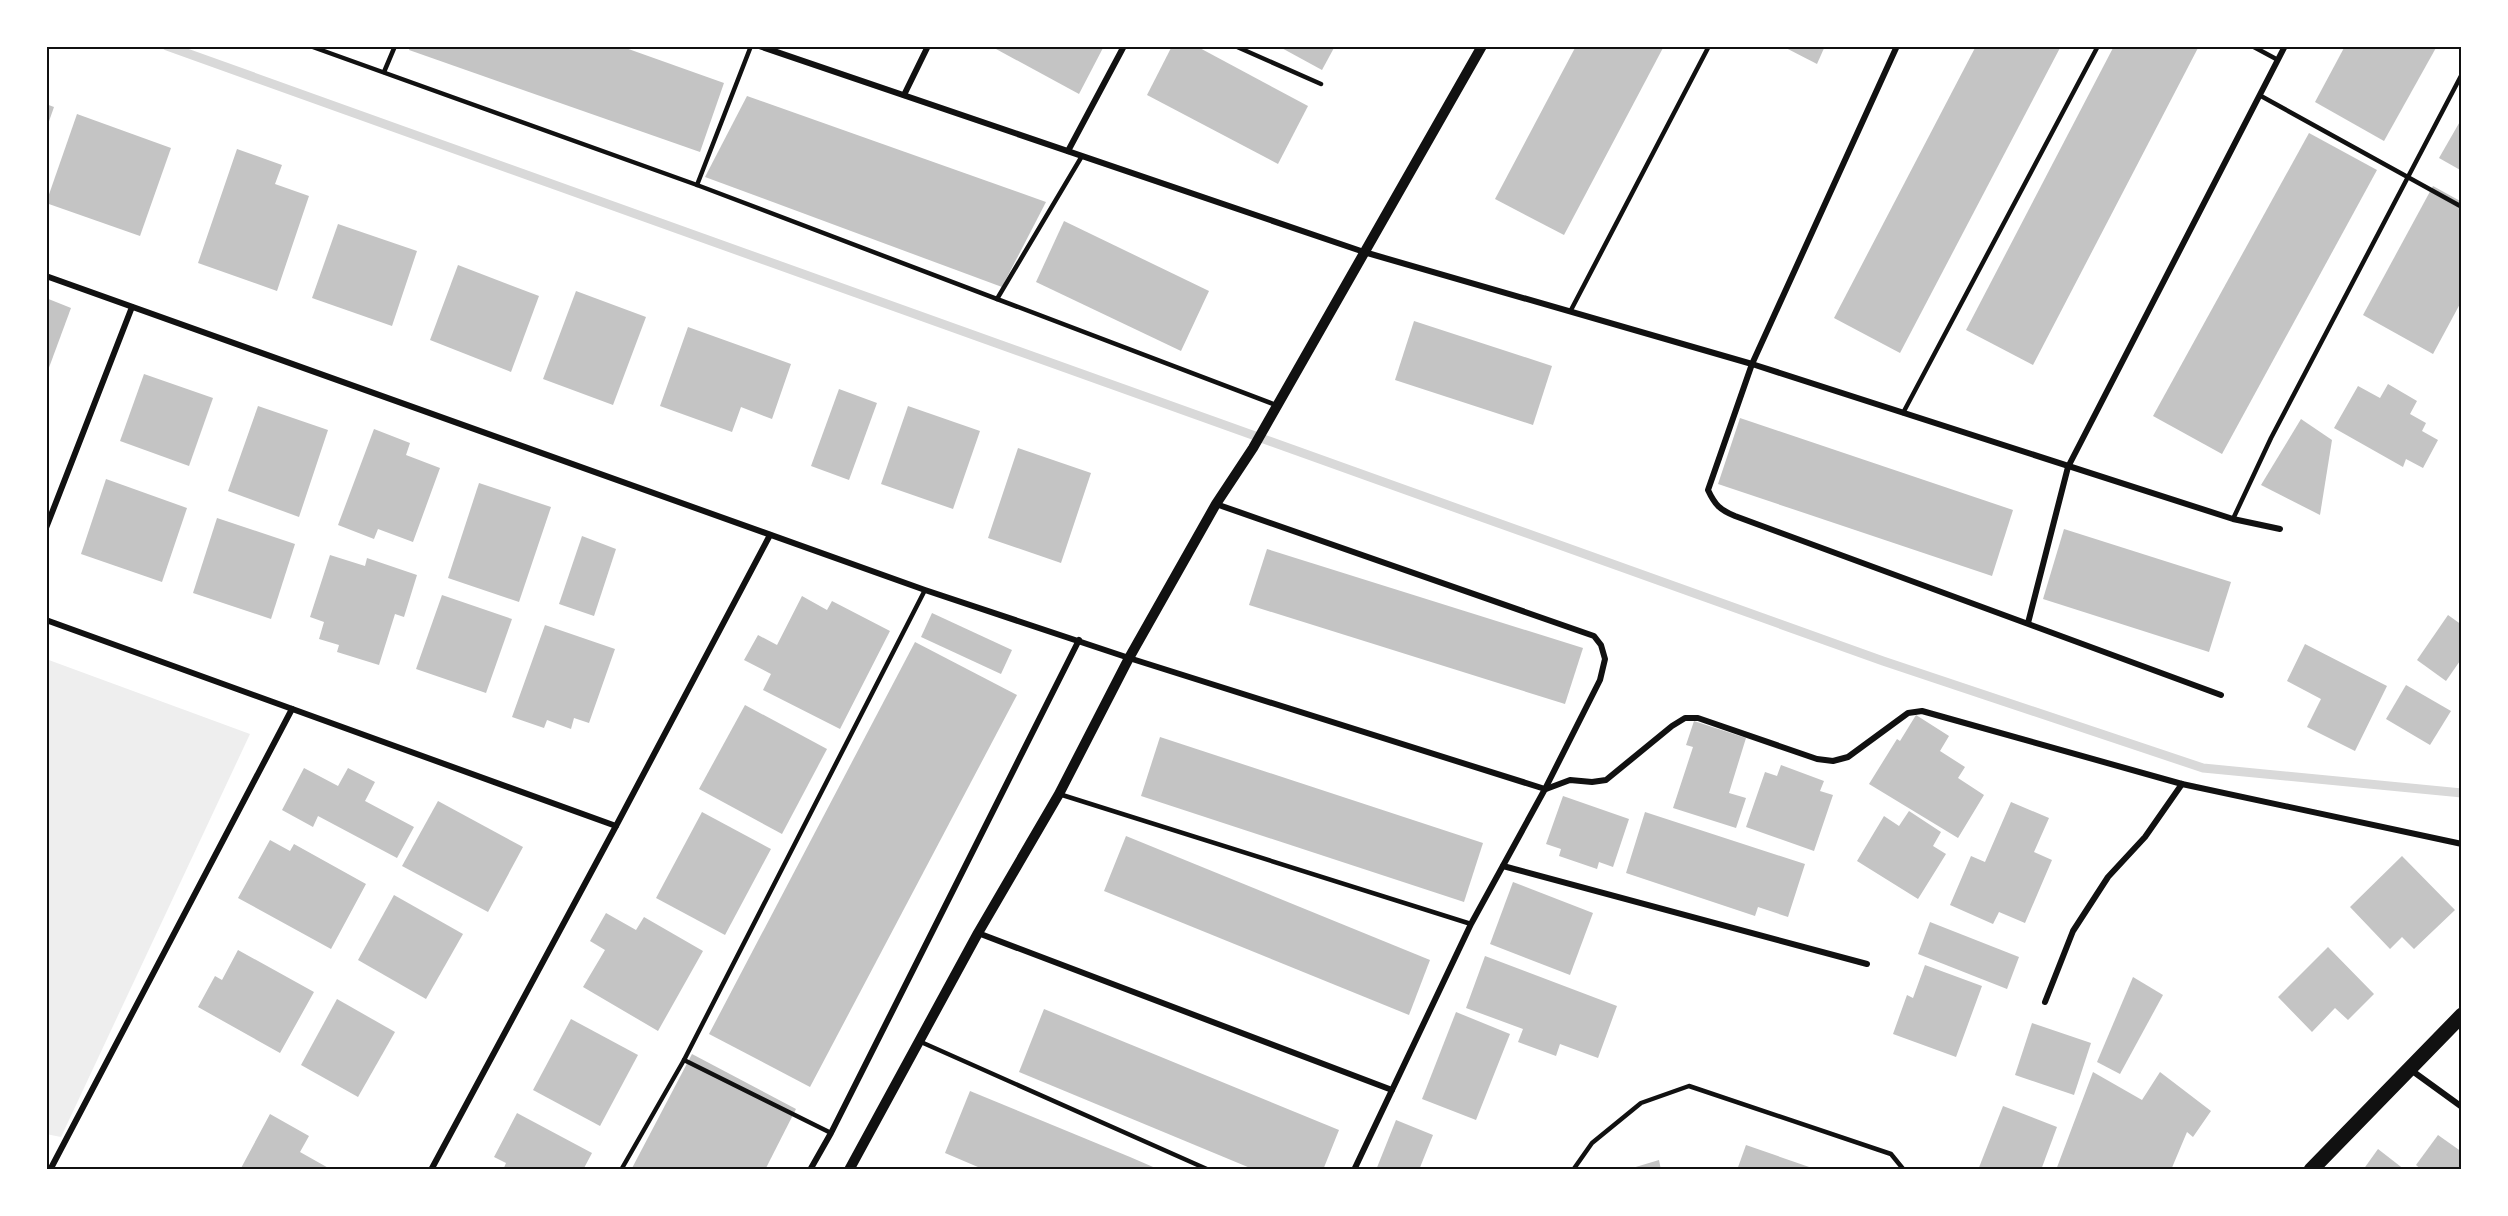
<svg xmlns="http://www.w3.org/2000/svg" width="2508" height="1216" viewBox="0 0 2508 1216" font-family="'Varela Round',sans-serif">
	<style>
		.green { fill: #eee }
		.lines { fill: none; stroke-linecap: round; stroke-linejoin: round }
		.stream { stroke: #d9d9d9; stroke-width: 9 }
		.building { fill: #c4c4c4 }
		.service { stroke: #111; stroke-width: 4.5 }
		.minor { stroke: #111; stroke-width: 6 }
		.tertiary { stroke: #111; stroke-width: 10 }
		.primary { stroke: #111; stroke-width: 15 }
		.neatline { fill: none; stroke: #111; stroke-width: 2 }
	</style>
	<rect width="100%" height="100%" fill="#fff"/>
	<!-- green -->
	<path class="green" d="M 46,659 L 250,734 L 61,1137 L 46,1134 Z"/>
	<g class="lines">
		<!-- stream -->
		<path class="stream" d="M 167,46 L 1883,661 L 2203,768 L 2462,793"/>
	</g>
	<!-- building -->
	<g class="building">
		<path d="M 410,46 L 620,46 L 724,83 L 700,152 L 409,50 Z"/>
		<path d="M 997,46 L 1104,46 L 1079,94 L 996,49 Z"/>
		<path d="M 1172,46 L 1196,46 L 1308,106 L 1278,164 L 1147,95 Z"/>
		<path d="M 1278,46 L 1335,46 L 1322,70 Z"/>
		<path d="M 1576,46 L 1664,46 L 1564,235 L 1495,199 Z"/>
		<path d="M 1782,46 L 1825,46 L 1817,64 Z"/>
		<path d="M 1976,46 L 2061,46 L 1900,353 L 1834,318 Z"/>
		<path d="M 2114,46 L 2199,46 L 2033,365 L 1966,330 Z"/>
		<path d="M 2345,46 L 2437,46 L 2384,141 L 2315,102 Z"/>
		<path d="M 747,96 L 1046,202 L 1002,287 L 705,177 Z"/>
		<path d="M 46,104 L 54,107 L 47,127 L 46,127 Z"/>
		<path d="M 77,114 L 171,148 L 140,236 L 46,203 Z"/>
		<path d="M 2462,118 L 2462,171 L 2439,158 Z"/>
		<path d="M 2309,133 L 2377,170 L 2222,454 L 2153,416 Z"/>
		<path d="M 237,149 L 282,165 L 275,184 L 309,196 L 277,291 L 198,263 Z"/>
		<path d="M 2433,186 L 2462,202 L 2461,302 L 2433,354 L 2363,315 Z"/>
		<path d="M 1064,221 L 1209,291 L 1181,351 L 1036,282 Z"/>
		<path d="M 338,224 L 417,251 L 392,326 L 312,298 Z"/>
		<path d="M 458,265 L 539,296 L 511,372 L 430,340 Z"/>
		<path d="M 576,291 L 646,317 L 613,405 L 543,379 Z"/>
		<path d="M 46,298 L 71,308 L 47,373 L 46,373 Z"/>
		<path d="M 1414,321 L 1552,366 L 1533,425 L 1395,380 Z"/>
		<path d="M 688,327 L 791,364 L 772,419 L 741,407 L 732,432 L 660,406 Z"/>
		<path d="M 144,374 L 213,398 L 189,466 L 120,441 Z"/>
		<path d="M 2388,384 L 2417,401 L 2410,414 L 2426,423 L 2422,431 L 2438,440 L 2423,468 L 2406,459 L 2403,467 L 2334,428 L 2358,386 L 2380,398 Z"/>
		<path d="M 839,389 L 877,403 L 849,480 L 811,466 Z"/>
		<path d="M 258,406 L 328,430 L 299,517 L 228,491 Z"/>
		<path d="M 908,406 L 980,431 L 953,509 L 881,484 Z"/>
		<path d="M 1740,418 L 2013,510 L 1992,576 L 1718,484 Z"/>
		<path d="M 2301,419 L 2332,440 L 2320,515 L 2261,485 Z"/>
		<path d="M 374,429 L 410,443 L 406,455 L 440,468 L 413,542 L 378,529 L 374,539 L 338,525 Z"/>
		<path d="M 1018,448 L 1091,473 L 1061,563 L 988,538 Z"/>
		<path d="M 106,479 L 187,508 L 162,582 L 81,554 Z"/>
		<path d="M 479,483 L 551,507 L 519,602 L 448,578 Z"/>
		<path d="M 217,518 L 295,544 L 271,619 L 193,593 Z"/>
		<path d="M 2064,529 L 2231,582 L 2209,652 L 2043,599 Z"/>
		<path d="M 582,536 L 616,549 L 594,616 L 559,604 Z"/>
		<path d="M 1267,549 L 1583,648 L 1565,704 L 1249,605 Z"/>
		<path d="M 330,555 L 365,566 L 367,558 L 417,575 L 404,617 L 395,614 L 379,665 L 337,652 L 339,645 L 319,639 L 324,622 L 310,617 Z"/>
		<path d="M 442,595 L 512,619 L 486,693 L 416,669 Z"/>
		<path d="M 802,596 L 827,610 L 832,601 L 890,631 L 840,729 L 763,690 L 771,674 L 744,660 L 758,635 L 777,645 Z"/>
		<path d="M 932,613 L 1012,650 L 1001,674 L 921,637 Z"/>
		<path d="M 2448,615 L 2462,625 L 2462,658 L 2446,681 L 2417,660 Z"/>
		<path d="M 545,625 L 615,649 L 589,723 L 574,718 L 571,729 L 547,720 L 544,728 L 512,717 Z"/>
		<path d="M 915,642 L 1017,695 L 810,1087 L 709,1034 Z"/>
		<path d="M 2305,644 L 2387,686 L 2355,751 L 2307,727 L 2321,699 L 2287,681 Z"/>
		<path d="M 2406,685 L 2451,711 L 2430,745 L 2386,719 Z"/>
		<path d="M 745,705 L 827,749 L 782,834 L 699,789 Z"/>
		<path d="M 1916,715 L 1949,736 L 1940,751 L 1965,767 L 1958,778 L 1984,795 L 1958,838 L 1869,784 L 1897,739 L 1900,741 Z"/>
		<path d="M 1694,721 L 1746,738 L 1729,793 L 1746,798 L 1736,828 L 1673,808 L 1693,747 L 1686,745 Z"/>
		<path d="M 1160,737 L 1483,843 L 1464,902 L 1141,796 Z"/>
		<path d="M 1781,765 L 1824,781 L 1820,791 L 1833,795 L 1814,851 L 1746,827 L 1765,772 L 1777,776 Z"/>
		<path d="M 304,768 L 338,786 L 348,768 L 375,782 L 365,801 L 414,827 L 397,858 L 318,816 L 313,827 L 282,810 Z"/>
		<path d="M 1563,796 L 1629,819 L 1613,867 L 1599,862 L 1597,869 L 1559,856 L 1561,849 L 1546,844 Z"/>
		<path d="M 438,801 L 523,847 L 488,912 L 402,866 Z"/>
		<path d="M 2011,802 L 2049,818 L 2034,852 L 2052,860 L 2025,923 L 1999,912 L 1993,924 L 1950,905 L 1971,856 L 1985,862 Z"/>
		<path d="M 1909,811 L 1941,832 L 1933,846 L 1946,854 L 1918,899 L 1857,861 L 1884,816 L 1899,826 Z"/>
		<path d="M 702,812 L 771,849 L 725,935 L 656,898 Z"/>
		<path d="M 1645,812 L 1805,864 L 1788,917 L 1758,907 L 1755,916 L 1626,873 Z"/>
		<path d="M 1126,836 L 1430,960 L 1409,1015 L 1104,891 Z"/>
		<path d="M 270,840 L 290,851 L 294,844 L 366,884 L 331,949 L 238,898 Z"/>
		<path d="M 2402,856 L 2455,910 L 2414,949 L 2402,937 L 2390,949 L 2350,907 Z"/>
		<path d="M 1513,882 L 1593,913 L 1570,975 L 1490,944 Z"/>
		<path d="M 394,895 L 463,934 L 426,999 L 358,960 Z"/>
		<path d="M 606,913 L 636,930 L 644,917 L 703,951 L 658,1031 L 583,987 L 605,950 L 590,941 Z"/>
		<path d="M 1930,922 L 2019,957 L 2007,989 L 1918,954 Z"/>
		<path d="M 2328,947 L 2374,994 L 2348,1020 L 2335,1008 L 2312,1032 L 2278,997 Z"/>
		<path d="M 238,950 L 314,992 L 280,1053 L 198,1007 L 215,976 L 222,980 Z"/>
		<path d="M 1485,956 L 1617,1006 L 1598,1058 L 1560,1044 L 1556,1056 L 1518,1042 L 1523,1029 L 1466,1008 Z"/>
		<path d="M 1925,965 L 1982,986 L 1956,1057 L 1893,1034 L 1907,995 L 1913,998 Z"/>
		<path d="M 2133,977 L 2163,995 L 2120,1074 L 2097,1062 Z"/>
		<path d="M 337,999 L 395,1032 L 358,1097 L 301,1065 Z"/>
		<path d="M 1044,1009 L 1339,1130 L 1323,1170 L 1255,1170 L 1019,1072 Z"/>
		<path d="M 1456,1012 L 1510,1034 L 1476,1120 L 1422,1099 Z"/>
		<path d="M 571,1019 L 638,1055 L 600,1126 L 533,1090 Z"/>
		<path d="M 2032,1023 L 2091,1043 L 2074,1095 L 2015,1075 Z"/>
		<path d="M 692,1054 L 796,1109 L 765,1170 L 631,1170 Z"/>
		<path d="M 2093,1072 L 2142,1100 L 2160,1072 L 2211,1111 L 2193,1137 L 2187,1132 L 2171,1170 L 2056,1170 Z"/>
		<path d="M 970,1091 L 1130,1157 L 1160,1170 L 985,1170 L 945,1153 Z"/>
		<path d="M 2003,1106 L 2057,1127 L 2041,1170 L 1978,1170 Z"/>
		<path d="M 517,1113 L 592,1153 L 583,1170 L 503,1170 L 506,1163 L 494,1157 Z"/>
		<path d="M 270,1114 L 309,1136 L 300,1152 L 332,1170 L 240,1170 Z"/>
		<path d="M 1396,1120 L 1433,1135 L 1419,1170 L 1376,1170 Z"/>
		<path d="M 2438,1135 L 2462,1152 L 2462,1170 L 2422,1170 L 2416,1165 Z"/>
		<path d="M 1746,1145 L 1815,1169 L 1815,1170 L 1737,1170 Z"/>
		<path d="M 2378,1149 L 2405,1170 L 2363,1170 Z"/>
		<path d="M 1659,1160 L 1661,1170 L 1629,1170 L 1629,1169 Z"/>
	</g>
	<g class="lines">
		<!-- service -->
		<g class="service">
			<path d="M 310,46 L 697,185 L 1276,405"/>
			<path d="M 1235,46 L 1321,84"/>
			<path d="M 2252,46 L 2278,60"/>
			<path d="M 384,72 L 395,46"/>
			<path d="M 2261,96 L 2462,207"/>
			<path d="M 697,185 L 751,46"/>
			<path d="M 997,299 L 1082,156"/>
			<path d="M 1571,310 L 1709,46"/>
			<path d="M 1903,413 L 2098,46"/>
			<path d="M 2233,519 L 2271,438 L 2462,74"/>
			<path d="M 1059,794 L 1471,924"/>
			<path d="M 921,1042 L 1209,1170"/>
			<path d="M 684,1060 L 831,1133"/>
			<path d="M 621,1170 L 684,1060 L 925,590"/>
			<path d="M 1573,1170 L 1592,1143 L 1641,1103 L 1689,1086 L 1891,1154 L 1904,1170"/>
		</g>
		<!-- minor -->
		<g class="minor">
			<path d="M 759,46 L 1364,252 L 1752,364 L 2233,519 L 2280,529"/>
			<path d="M 1897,46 L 1752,364 L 1708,490 C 1715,505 1720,510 1735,516 L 2221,695"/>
			<path d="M 904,95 L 928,46"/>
			<path d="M 1068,151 L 1124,46"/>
			<path d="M 46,276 L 925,590 L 1129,658 L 1545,789"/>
			<path d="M 1216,504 L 1594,636 L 1601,645 L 1605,659 L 1600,680 L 1545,789 L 1471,924 L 1354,1170"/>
			<path d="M 46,528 L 132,307"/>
			<path d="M 46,620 L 616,826"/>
			<path d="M 2028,623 L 2068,467 L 2285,46"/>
			<path d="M 1546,789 L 1570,780 L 1592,782 L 1606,780 L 1672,726 L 1685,718 L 1698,718 L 1817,759 L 1833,761 L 1848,757 L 1908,713 L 1922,711 L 2182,784 L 2462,844"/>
			<path d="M 1503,866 L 1867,964"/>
			<path d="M 978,933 L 1392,1090"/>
			<path d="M 2045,1002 L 2073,931 L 2108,877 L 2145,837 L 2182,784"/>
			<path d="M 2411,1070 L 2462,1107"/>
			<path d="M 50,1170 L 292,709"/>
			<path d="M 431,1170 L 616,826 L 770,535"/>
			<path d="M 810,1170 L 831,1133 L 1079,640"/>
		</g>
		<!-- tertiary -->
		<path class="tertiary" d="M 849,1170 L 978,933 L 1059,794 L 1129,658 L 1216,504 L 1253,448 L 1482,46"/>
		<!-- primary -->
		<path class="primary" d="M 2311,1170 L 2462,1015"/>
	</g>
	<!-- border -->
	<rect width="2508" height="1216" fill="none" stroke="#ffffff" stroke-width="96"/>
	<rect x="48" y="48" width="2412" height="1120" class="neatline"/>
</svg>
